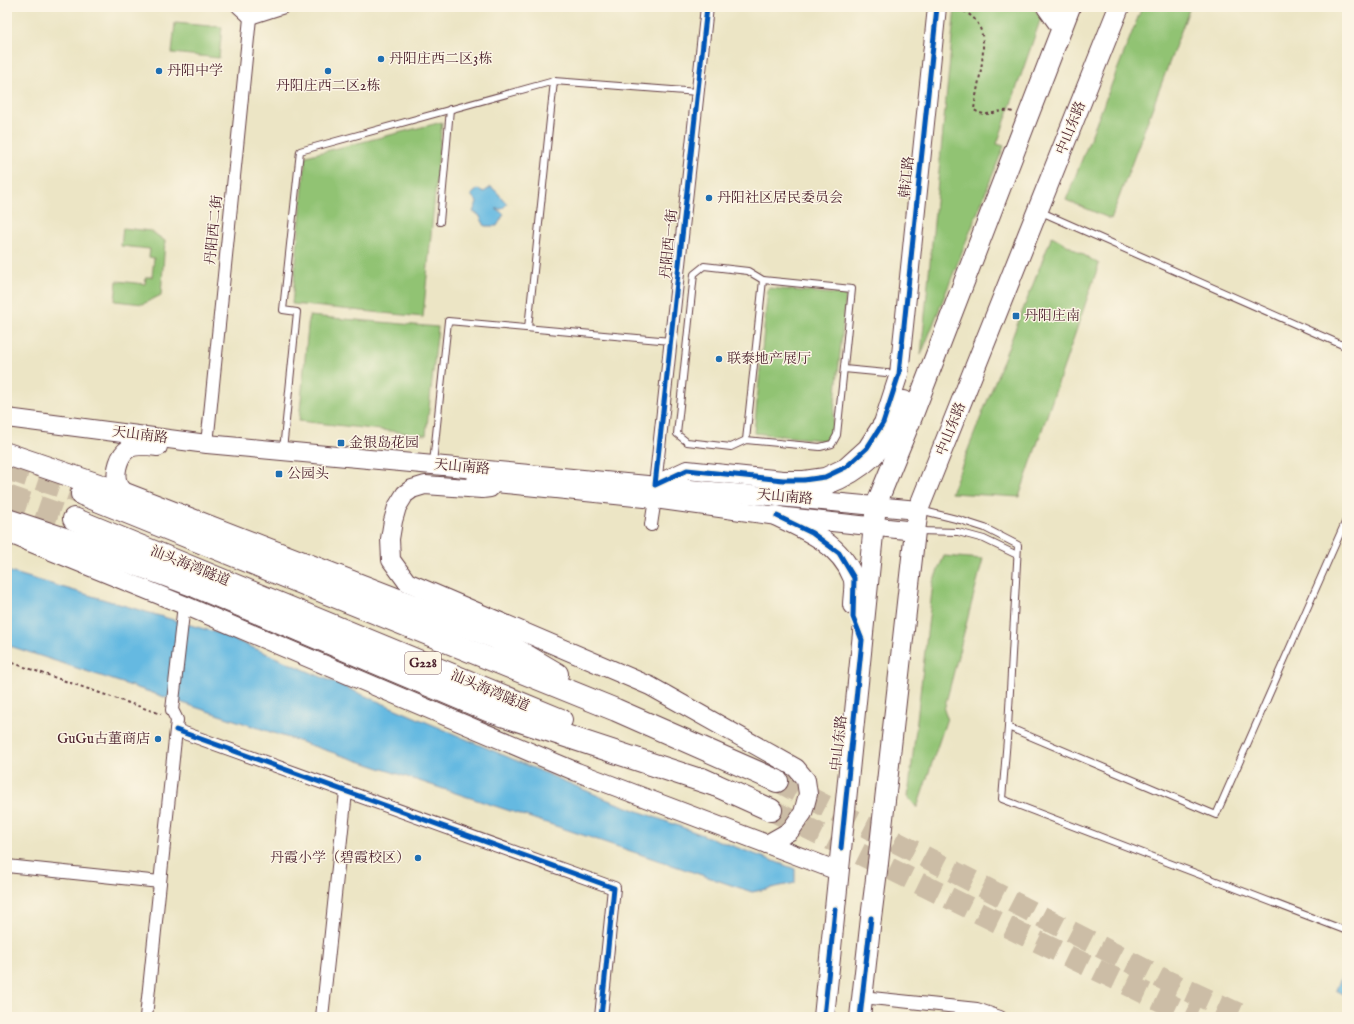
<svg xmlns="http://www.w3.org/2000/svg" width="1354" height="1024" viewBox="0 0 1354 1024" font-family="'IM FELL English','Noto Serif SC',serif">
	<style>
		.green { fill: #91c373; stroke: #6e714f }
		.water { fill: #65b9e1; stroke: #586c86 }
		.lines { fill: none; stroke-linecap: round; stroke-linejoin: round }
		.highway-tunnel { stroke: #ccbda6; stroke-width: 22; stroke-dasharray: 22 11; stroke-linecap: butt }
		.lane-casing { stroke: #623d42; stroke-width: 8 }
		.street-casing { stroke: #623d42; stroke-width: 14 }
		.secondary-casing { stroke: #623d42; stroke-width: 20 }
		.primary-casing { stroke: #623d42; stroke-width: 22 }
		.highway-casing { stroke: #623d42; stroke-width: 24 }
		.path { stroke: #623d42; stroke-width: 2; stroke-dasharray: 3 3; stroke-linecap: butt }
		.lane { stroke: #fff; stroke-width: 6 }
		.street { stroke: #fff; stroke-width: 12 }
		.secondary { stroke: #fff; stroke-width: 18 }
		.primary { stroke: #fff; stroke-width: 20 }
		.highway { stroke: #fff; stroke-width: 22 }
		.primary-bridge-casing { stroke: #623d42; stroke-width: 22; stroke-linecap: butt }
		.primary-bridge { stroke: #fff; stroke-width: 20 }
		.cycleway-casing { stroke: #fcf5e5; stroke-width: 8 }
		.cycleway { stroke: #0057b8; stroke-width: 5 }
		.poi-dot { fill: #1f6fb2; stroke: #fcf5e5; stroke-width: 1.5 }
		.labels { text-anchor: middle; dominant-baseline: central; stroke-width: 3; stroke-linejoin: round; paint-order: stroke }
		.shield { fill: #fcf5e5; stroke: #7f5f63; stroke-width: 1 }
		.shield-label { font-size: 13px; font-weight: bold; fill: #4a1f2b }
		.poi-label { font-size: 14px; fill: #4a1f2b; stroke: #fcf5e5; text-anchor: start }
		.street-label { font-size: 14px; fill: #4a1f2b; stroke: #fcf5e5 }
	</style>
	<rect width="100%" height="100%" fill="#fcf5e5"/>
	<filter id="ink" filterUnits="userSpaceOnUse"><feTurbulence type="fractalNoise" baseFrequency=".025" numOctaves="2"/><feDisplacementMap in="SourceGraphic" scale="8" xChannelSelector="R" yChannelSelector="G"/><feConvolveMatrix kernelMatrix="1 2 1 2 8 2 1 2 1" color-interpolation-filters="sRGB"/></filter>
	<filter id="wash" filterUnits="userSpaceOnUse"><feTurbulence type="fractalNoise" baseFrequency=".012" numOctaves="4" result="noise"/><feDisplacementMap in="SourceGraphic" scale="16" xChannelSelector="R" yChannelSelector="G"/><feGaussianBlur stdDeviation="0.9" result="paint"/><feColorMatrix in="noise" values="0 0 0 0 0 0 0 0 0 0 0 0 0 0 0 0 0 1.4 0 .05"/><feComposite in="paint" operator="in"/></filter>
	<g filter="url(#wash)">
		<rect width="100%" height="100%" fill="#ece5c5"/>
		<!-- green -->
		<g class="green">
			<path d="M 955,7 L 1033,7 L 1041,18 L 997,144 L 1004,146 L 921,355 Z"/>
			<path d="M 1142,7 L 1190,7 L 1111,219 L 1066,200 Z"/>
			<path d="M 175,23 L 222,27 L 219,58 L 172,53 Z"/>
			<path d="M 442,122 L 423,317 L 292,304 L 306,156 Z"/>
			<path d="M 123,228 L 151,231 L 165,241 L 161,295 L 143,304 L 115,301 L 117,281 L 145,284 L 146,277 L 152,277 L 154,258 L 149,257 L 150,249 L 121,246 Z"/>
			<path d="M 1052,236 L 1099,264 L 1019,497 L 951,493 Z"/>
			<path d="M 768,288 L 846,295 L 831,441 L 754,433 Z"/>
			<path d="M 309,316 L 438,327 L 426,435 L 299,421 Z"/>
			<path d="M 944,556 L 983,559 L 944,710 L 947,718 L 917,808 L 908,797 L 933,582 Z"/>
		</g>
		<!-- water -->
		<g class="water">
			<path d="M 491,187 L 496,191 L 507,204 L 502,209 L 496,209 L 504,214 L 497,226 L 485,226 L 479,215 L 473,212 L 477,202 L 471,195 L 478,189 L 484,192 Z"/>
			<path d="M 7,571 L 221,634 L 608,800 L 795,869 L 795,883 L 752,892 L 595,839 L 7,645 Z"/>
			<path d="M 1344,970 L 1347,972 L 1347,996 L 1336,990 Z"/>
		</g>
	</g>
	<g filter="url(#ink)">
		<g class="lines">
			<!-- highway-tunnel -->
			<g class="highway-tunnel">
				<path d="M 7,469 L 82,494"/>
				<path d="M 7,496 L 74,519"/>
				<path d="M 777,781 L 1169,982 L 1246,1017"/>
				<path d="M 771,810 L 1022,934 L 1195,1017"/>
			</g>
			<defs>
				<g id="lane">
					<path d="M 1039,211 L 1347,347"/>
					<path d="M 440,222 L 450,109"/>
					<path d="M 704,266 L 748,271 L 763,280 L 852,289 L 837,435 L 832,444 L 820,447 L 746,440 L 731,447 L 687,442 L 677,434 L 694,274 Z"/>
					<path d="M 528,328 L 554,81 L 698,92"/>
					<path d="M 844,369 L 897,374"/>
					<path d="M 746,440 L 763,280"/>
					<path d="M 283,450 L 297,312 L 283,310 L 300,151 L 554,81"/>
					<path d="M 433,463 L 448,321 L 671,341"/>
					<path d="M 920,510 L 960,520 L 985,528 L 1018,545 L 1008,727 L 1216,815 L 1347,518"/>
					<path d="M 918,531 L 958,532 L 984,539 L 1017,555"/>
					<path d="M 1008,727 L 1002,799 L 1347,931"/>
				</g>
				<g id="street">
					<path d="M 238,7 L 250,18 L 284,7"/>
					<path d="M 207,444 L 250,18"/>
					<path d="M 655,485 L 707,7"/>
					<path d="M 651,525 L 655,499"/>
					<path d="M 176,730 L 614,888 L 601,1017"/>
					<path d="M 7,866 L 160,882"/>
					<path d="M 862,997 L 977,1009 L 1000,1017"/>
					<path d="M 146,1017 L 177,720 L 172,710 L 184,605"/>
					<path d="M 322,1017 L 346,792"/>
				</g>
				<g id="secondary">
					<path d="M 7,418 L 207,444 L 918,510"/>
					<path d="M 476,481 L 655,499 L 777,516 L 915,531"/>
					<path d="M 657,484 L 687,470 L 783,480 L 804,480 L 825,477 L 846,467 L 867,448 L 883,423 L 899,374 L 937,7"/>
					<path d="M 490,488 L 482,489 L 425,485 L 412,489 L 405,494 L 397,507 L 393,521 L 390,539 L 391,560 L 407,582 L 650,686 L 796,768 L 806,780 L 808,794 L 803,813 L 790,831 L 767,844"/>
					<path d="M 125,494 C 123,490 118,485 117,480 C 115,471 119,455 128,449 C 136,444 149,446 158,447"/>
					<path d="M 7,533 L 184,605 L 577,772 L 838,871"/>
				</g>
				<g id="primary">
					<path d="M 1047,7 L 1062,28"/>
					<path d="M 778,496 C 815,491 855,478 880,448 C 890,434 897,417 904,401"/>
					<path d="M 777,516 C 807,530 840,544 853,577 C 856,584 853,597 853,605"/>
					<path d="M 878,863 L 915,531 L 918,510 L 1119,7"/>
					<path d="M 824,1017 L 876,505 L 912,417 L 1070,7"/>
					<path d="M 860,1017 L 871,918"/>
				</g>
				<g id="highway">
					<path d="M 7,454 L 125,494 L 496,638 L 557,674"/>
					<path d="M 82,494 L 616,710 L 777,781"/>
					<path d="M 74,519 L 561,720"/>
					<path d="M 7,520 L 86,546 L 195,586 L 490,711 L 715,785"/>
					<path d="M 702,779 L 771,810"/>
				</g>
			</defs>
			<!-- lane casing -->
			<use href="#lane" class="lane-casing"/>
			<!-- street casing -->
			<use href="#street" class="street-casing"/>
			<!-- secondary casing -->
			<use href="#secondary" class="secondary-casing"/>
			<!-- primary casing -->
			<use href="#primary" class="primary-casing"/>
			<!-- highway casing -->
			<use href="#highway" class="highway-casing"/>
			<!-- path -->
			<g class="path">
				<path d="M 959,7 C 964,12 972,15 976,21 C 992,41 976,86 974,110 C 990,120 998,107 1013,112"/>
				<path d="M 7,661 L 161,714"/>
			</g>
			<!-- lane -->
			<use href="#lane" class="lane"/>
			<!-- street -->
			<use href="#street" class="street"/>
			<!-- secondary -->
			<use href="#secondary" class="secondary"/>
			<!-- primary -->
			<use href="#primary" class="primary"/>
			<!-- highway -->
			<use href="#highway" class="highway"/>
			<defs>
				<path id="primary-bridge" d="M 871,918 L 878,863"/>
			</defs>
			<!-- primary-bridge casing -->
			<use href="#primary-bridge" class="primary-bridge-casing"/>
			<!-- primary-bridge -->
			<use href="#primary-bridge" class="primary-bridge"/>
			<defs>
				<g id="cycleway">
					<path d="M 707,7 L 655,485 L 687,470 L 783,480 L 804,480 L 825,477 L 846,467 L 867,448 L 883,423 L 899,374 L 937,7"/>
					<path d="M 777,516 L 812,533 L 839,553 L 854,578 L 853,617 L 862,640 L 841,848"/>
					<path d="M 176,730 L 614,888 L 601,1017"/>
					<path d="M 824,1017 L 835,909"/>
					<path d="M 860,1017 L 871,918"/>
				</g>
			</defs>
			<!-- cycleway casing -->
			<use href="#cycleway" class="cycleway-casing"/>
			<!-- cycleway -->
			<use href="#cycleway" class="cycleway"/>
		</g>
	</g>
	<!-- markers -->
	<g class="poi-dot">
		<circle cx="381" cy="59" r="4"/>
		<circle cx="159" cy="71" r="4"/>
		<circle cx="328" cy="71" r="4"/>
		<circle cx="709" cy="198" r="4"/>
		<rect x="1012" y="312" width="8" height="8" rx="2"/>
		<circle cx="719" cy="359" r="4"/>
		<rect x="337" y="439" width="8" height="8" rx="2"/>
		<rect x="275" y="470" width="8" height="8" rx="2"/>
		<circle cx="158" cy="739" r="4"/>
		<circle cx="418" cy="858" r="4"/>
	</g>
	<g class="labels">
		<!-- shield labels -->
		<rect class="shield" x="405" y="652" width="36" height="22" rx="3"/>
		<g class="shield-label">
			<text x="423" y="663">G228</text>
		</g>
		<!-- poi labels -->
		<g class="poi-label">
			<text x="389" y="59">丹阳庄西二区3栋</text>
			<text x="167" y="71">丹阳中学</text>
			<text x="328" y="86" text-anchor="middle">丹阳庄西二区2栋</text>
			<text x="717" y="198">丹阳社区居民委员会</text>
			<text x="1024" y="316">丹阳庄南</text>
			<text x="727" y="359">联泰地产展厅</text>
			<text x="349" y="443">金银岛花园</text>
			<text x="287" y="474">公园头</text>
			<text x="150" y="739" text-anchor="end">GuGu古董商店</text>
			<text x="410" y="858" text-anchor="end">丹霞小学（碧霞校区）</text>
		</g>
		<!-- street labels -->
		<g class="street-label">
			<text transform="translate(1071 128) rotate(-68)">中山东路</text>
			<text transform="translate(907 177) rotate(-84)">韩江路</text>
			<text transform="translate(214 230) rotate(-84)">丹阳西二街</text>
			<text transform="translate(669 244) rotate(-84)">丹阳西一街</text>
			<text transform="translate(951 429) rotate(-68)">中山东路</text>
			<text transform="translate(140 435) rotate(7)">天山南路</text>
			<text transform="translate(462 467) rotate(5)">天山南路</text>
			<text transform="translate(785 497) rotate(5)">天山南路</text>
			<text transform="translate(190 566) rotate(22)">汕头海湾隧道</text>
			<text transform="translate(490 691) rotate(23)">汕头海湾隧道</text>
			<text transform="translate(839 743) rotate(-84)">中山东路</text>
		</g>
	</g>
	<!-- margin -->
	<rect width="1354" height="1024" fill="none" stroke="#fcf5e5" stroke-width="24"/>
</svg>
